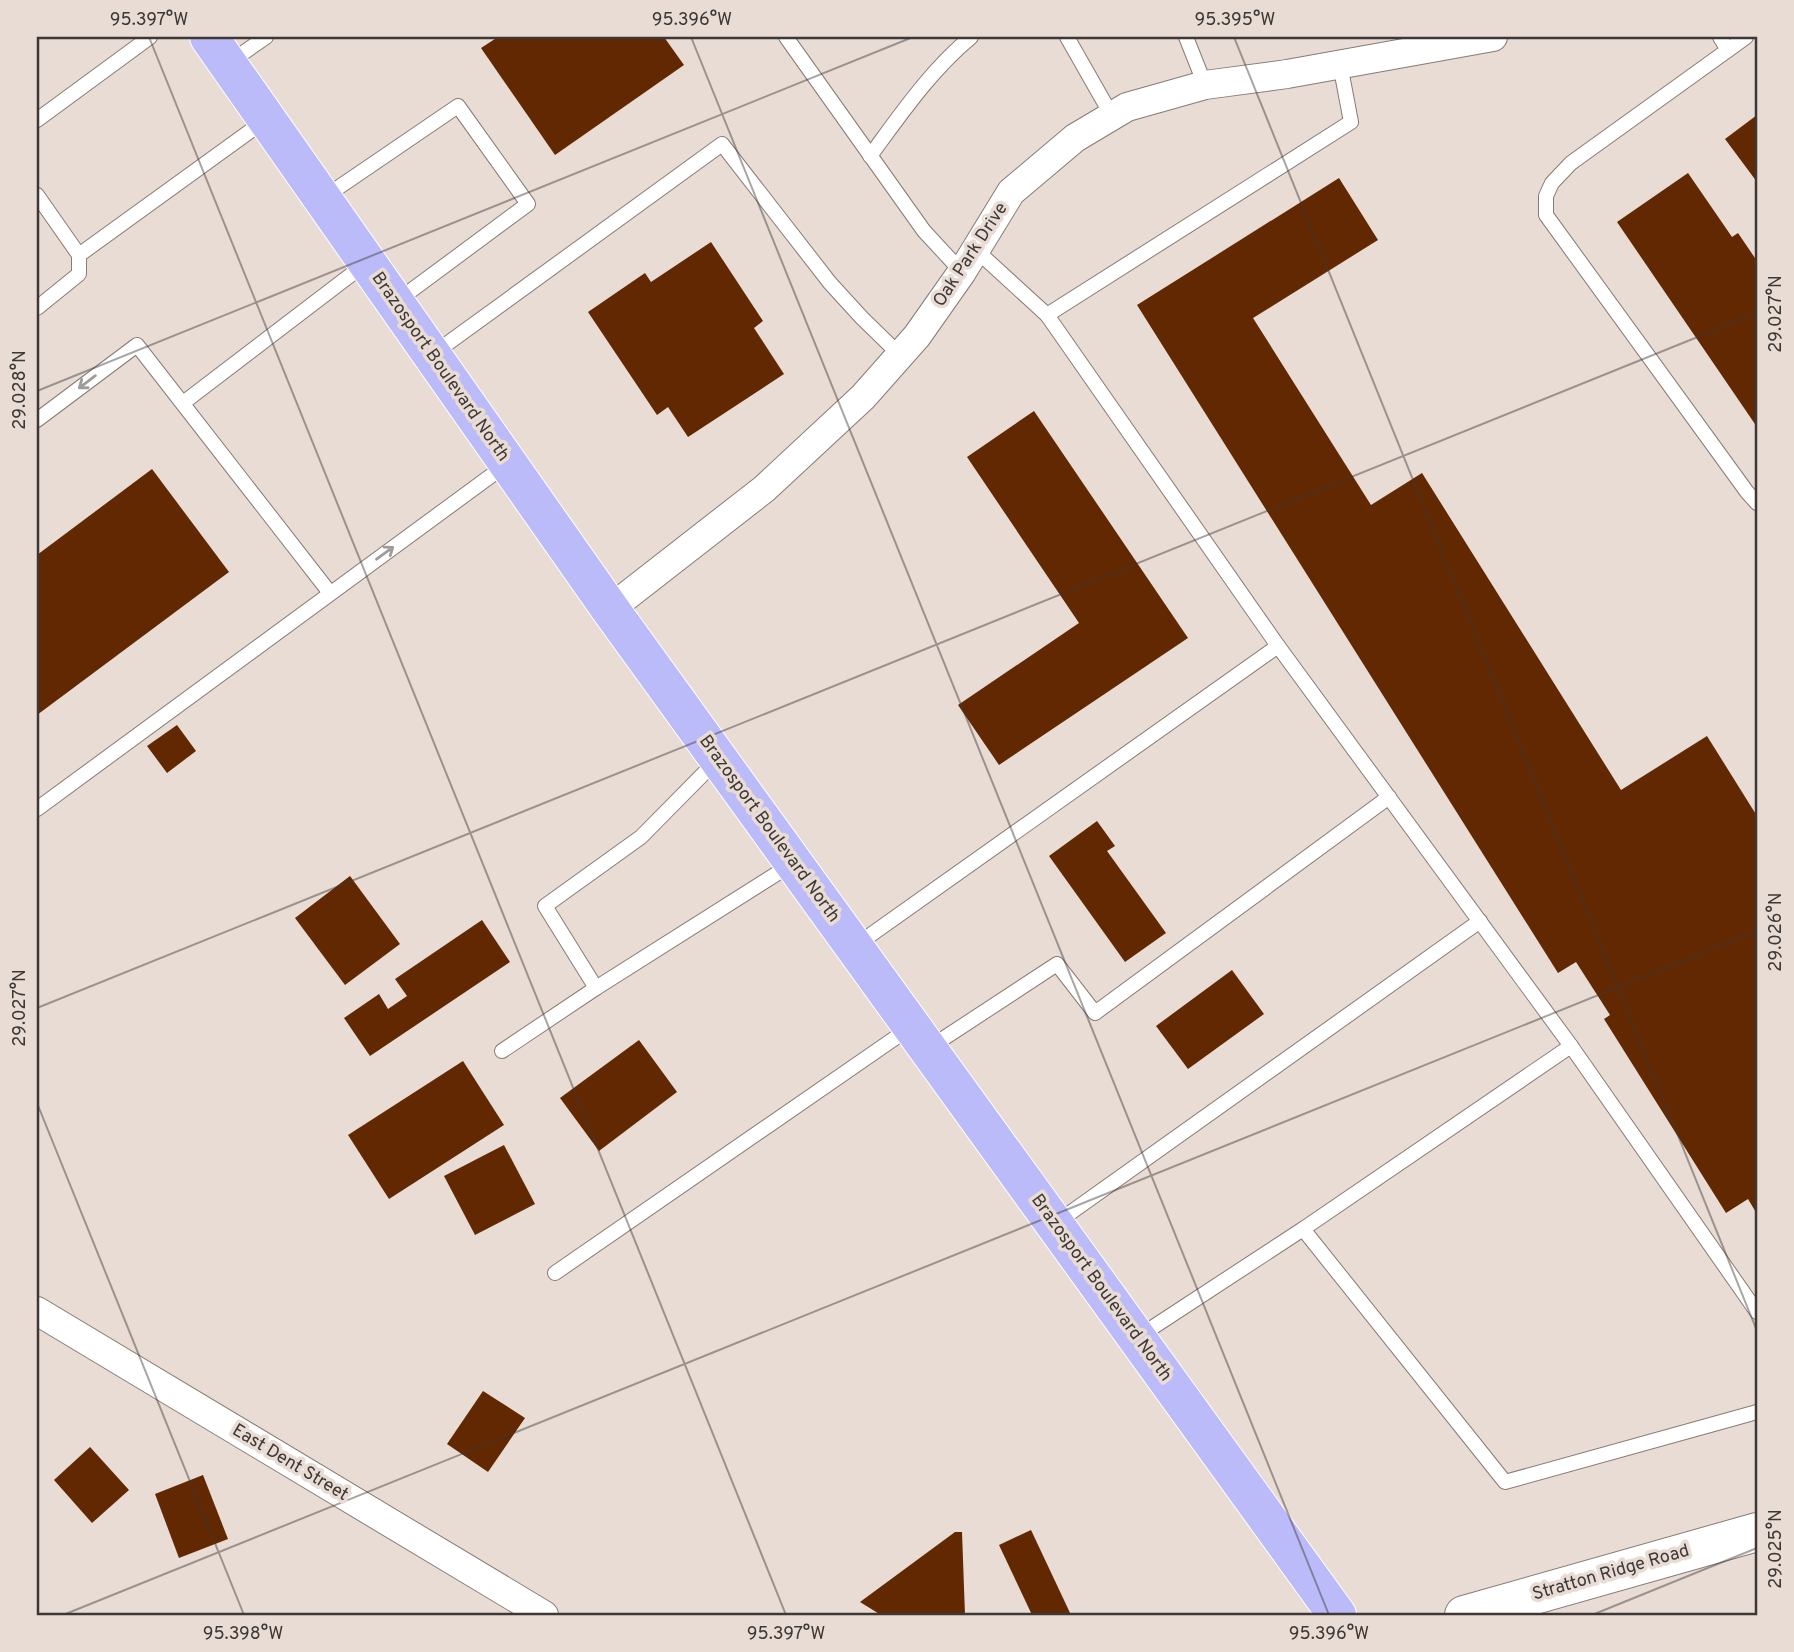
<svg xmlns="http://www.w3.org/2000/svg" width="1794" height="1652" viewBox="0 0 1794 1652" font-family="Overpass,sans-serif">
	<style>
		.building { fill: #612802 }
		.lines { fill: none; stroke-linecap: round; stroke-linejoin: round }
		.lane-casing { stroke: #877b75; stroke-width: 16 }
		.street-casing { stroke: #877b75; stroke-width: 30 }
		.secondary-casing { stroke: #877b75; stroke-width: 40 }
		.primary-casing { stroke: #fff; stroke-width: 40 }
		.lane { stroke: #fff; stroke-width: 14 }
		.street { stroke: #fff; stroke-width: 28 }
		.secondary { stroke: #fff; stroke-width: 38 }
		.primary { stroke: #bbbbf9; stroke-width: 38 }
		.oneway { stroke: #9e9c9a }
		.ticks { fill: none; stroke: #3d3835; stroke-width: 2; stroke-opacity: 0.45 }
		.labels { text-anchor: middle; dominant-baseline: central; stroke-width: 7; stroke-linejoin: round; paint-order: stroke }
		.street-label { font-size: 18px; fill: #3d3835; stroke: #e9dcd5 }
		.neatline { fill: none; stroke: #3d3835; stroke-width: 2.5 }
		.ticks-label { font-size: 18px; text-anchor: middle; fill: #3d3835 }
	</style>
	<rect width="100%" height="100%" fill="#e9dcd5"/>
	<!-- building -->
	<g class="building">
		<path d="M 498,37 L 664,37 L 684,65 L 555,155 L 481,48 Z"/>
		<path d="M 1757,115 L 1757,182 L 1725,139 Z"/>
		<path d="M 1688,173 L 1732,237 L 1738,233 L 1757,261 L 1757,427 L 1617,222 Z"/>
		<path d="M 1339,178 L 1378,240 L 1253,318 L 1371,505 L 1422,473 L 1621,790 L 1707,736 L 1757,816 L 1757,1214 L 1748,1199 L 1726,1213 L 1604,1019 L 1610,1015 L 1576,962 L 1558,973 L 1137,305 Z"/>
		<path d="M 711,242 L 763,321 L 754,328 L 784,374 L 688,437 L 668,407 L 657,415 L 588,312 L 645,273 L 651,282 Z"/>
		<path d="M 1034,411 L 1188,638 L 999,765 L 958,705 L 1079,623 L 967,457 Z"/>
		<path d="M 152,469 L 229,572 L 37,715 L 37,555 Z"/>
		<path d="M 177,725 L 196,751 L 167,773 L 147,746 Z"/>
		<path d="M 1097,821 L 1115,846 L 1107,851 L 1166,933 L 1125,962 L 1049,856 Z"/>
		<path d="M 350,876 L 400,944 L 345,985 L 295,918 Z"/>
		<path d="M 482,920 L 510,962 L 370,1056 L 344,1018 L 379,994 L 388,1009 L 407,996 L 395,979 Z"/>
		<path d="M 1232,970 L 1264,1014 L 1188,1069 L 1156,1026 Z"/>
		<path d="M 639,1040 L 677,1092 L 599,1151 L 560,1098 Z"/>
		<path d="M 463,1061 L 504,1125 L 389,1199 L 348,1135 Z"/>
		<path d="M 504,1145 L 535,1204 L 475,1235 L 444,1176 Z"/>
		<path d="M 483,1391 L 525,1418 L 488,1472 L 447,1444 Z"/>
		<path d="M 90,1447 L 129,1490 L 92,1523 L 54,1480 Z"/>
		<path d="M 203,1475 L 228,1539 L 179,1558 L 155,1494 Z"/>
		<path d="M 1031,1530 L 1071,1615 L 1032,1615 L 999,1545 Z"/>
		<path d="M 955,1532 L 962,1532 L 965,1615 L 881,1615 L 860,1602 Z"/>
	</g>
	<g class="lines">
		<defs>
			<g id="lane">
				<path d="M 786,37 L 924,231 L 962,272"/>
				<path d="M 1067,37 L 1112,116"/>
				<path d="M 1186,37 L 1205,85"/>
				<path d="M 1720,37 L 1728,50 L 1571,163 L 1552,183 L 1546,196 L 1546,215 L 1747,492 L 1757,503"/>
				<path d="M 1728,50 L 1746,37"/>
				<path d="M 230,62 L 266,37"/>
				<path d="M 37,120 L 150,37"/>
				<path d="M 870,156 C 901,114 931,70 971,37"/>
				<path d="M 37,195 L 79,255 L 79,274 L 37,308"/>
				<path d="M 323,198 L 458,106 L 528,204 L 397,301"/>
				<path d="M 976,250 L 1047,315"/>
				<path d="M 79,255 L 264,121"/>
				<path d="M 433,354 L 722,144 L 830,283 L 862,318 L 900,355"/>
				<path d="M 183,403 L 365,264"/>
				<path d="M 37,420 L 137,345 L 330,593"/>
				<path d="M 1278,646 L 1047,315 L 1351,122 L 1340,64"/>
				<path d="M 718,759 L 641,837 L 545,906 L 596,988 L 792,864"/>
				<path d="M 37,809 L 507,464"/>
				<path d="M 855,946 L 1278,646 L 1571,1046"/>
				<path d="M 929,1048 L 1057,964 L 1095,1013 L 1389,797"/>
				<path d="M 502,1051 L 596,988"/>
				<path d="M 1056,1223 L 1480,921"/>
				<path d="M 1303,1229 L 1571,1046 L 1757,1312"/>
				<path d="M 555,1273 L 911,1027"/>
				<path d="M 1138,1337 L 1303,1229 L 1505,1482 L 1757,1412"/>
			</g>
			<g id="street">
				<path d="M 610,609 L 764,489 L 863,397 L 917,336 L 962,272 L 1011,192 L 1075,138 L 1127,107 L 1205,85 L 1287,74 L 1493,37"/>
				<path d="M 37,1311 L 544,1615"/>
			</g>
			<path id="secondary" d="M 1464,1615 L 1757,1532"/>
			<path id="primary" d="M 209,37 L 610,609 L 1337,1615"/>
		</defs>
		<!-- lane casing -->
		<use href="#lane" class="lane-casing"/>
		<!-- street casing -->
		<use href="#street" class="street-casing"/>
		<!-- secondary casing -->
		<use href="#secondary" class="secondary-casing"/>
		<!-- primary casing -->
		<use href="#primary" class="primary-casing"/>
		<!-- lane -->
		<use href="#lane" class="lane"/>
		<!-- street -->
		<use href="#street" class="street"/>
		<!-- secondary -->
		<use href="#secondary" class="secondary"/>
		<!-- primary -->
		<use href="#primary" class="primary"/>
	</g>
	<!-- one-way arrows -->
	<defs><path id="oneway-shaft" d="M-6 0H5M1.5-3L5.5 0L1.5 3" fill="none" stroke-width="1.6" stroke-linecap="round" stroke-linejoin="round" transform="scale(1.75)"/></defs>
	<g class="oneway">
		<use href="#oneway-shaft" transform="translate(87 382) rotate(143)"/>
		<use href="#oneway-shaft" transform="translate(385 553) rotate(-36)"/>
	</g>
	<!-- ticks -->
	<path class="ticks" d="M 149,37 L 786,1615M 691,37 L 1329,1615M 1234,37 L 1757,1331M 37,391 L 913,37M 37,1008 L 1757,313M 37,1103 L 244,1615M 63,1615 L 1757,931M 1592,1615 L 1757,1548"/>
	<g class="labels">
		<!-- street labels -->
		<g class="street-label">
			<text transform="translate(971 255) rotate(-57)">Oak Park Drive</text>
			<text transform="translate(440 367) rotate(55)">Brazosport Boulevard North</text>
			<text transform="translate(769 829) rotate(54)">Brazosport Boulevard North</text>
			<text transform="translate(1101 1288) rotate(54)">Brazosport Boulevard North</text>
			<text transform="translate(290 1463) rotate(31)">East Dent Street</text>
			<text transform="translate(1611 1573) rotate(-16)">Stratton Ridge Road</text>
		</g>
	</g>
	<!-- border -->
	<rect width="1794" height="1652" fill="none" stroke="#e9dcd5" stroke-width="77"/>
	<rect x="38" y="38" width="1718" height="1576" class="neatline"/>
	<g class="ticks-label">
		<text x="149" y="25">95.397°W</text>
		<text x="692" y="25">95.396°W</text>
		<text x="1235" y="25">95.395°W</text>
		<text transform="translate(1775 314) rotate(-90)" y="6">29.027°N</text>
		<text transform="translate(19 390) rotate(-90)" y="6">29.028°N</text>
		<text transform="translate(1775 932) rotate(-90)" y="6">29.026°N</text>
		<text transform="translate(19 1008) rotate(-90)" y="6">29.027°N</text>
		<text transform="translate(1775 1549) rotate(-90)" y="6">29.025°N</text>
		<text x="243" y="1639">95.398°W</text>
		<text x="786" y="1639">95.397°W</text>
		<text x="1329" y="1639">95.396°W</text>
	</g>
</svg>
